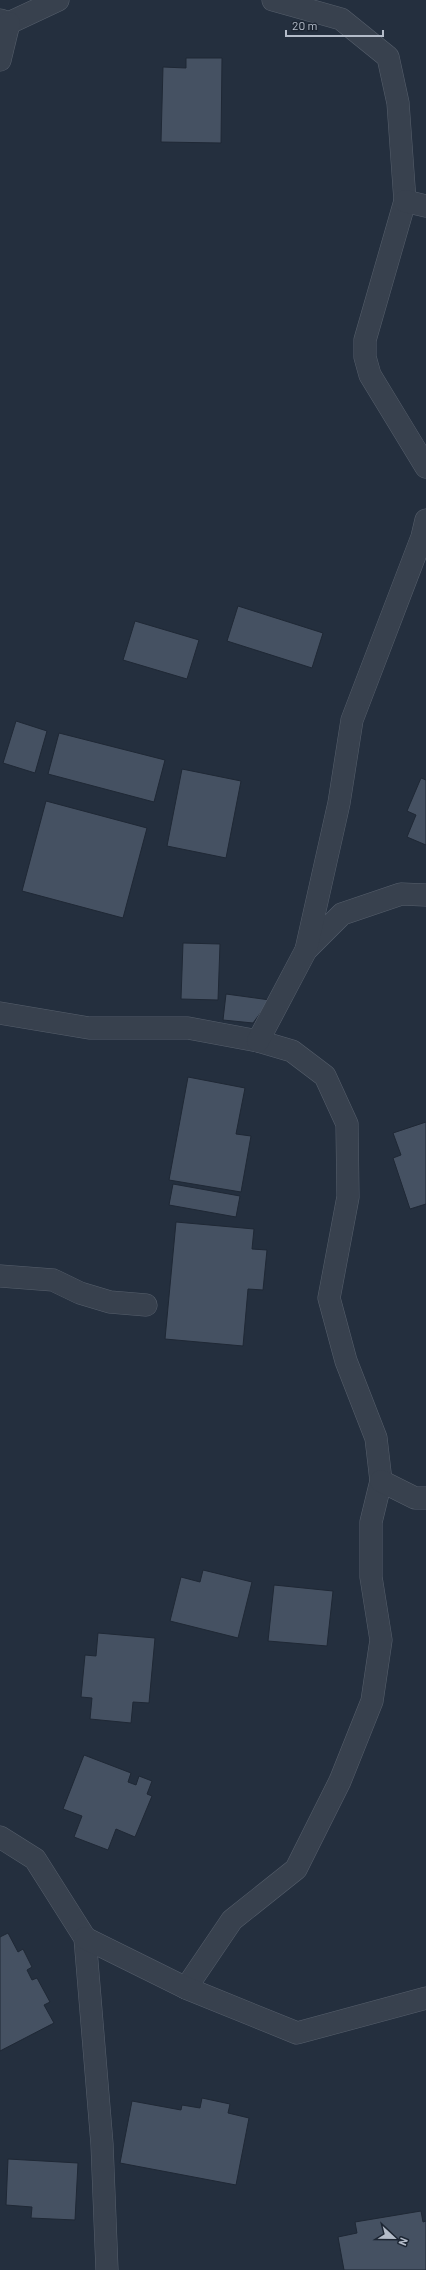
<svg xmlns="http://www.w3.org/2000/svg" width="426" height="2270" viewBox="0 0 426 2270" font-family="Barlow,sans-serif">
  <style>
    .building { fill: #455162; stroke: #1f2835 }
    .lines { fill: none; stroke-linecap: round; stroke-linejoin: round }
    .street-casing { stroke: #565f6c; stroke-width: 23 }
    .street { stroke: #38414e; stroke-width: 22 }
  </style>
  <rect width="100%" height="100%" fill="#242f3e"/>
  <g class="building">
    <polygon points="186,58 222,58 221,143 161,142 163,67 186,68"/>
    <polygon points="238,606 323,633 312,668 227,641"/>
    <polygon points="135,621 199,640 187,679 123,660"/>
    <polygon points="16,721 47,731 35,773 3,763"/>
    <polygon points="59,733 165,760 154,802 48,774"/>
    <polygon points="182,769 241,781 226,858 167,846"/>
    <polygon points="421,778 426,780 426,845 407,837 416,815 407,811"/>
    <polygon points="46,801 147,828 123,918 22,891"/>
    <polygon points="183,943 220,944 218,1000 181,999"/>
    <polygon points="226,994 270,1000 253,1023 223,1020"/>
    <polygon points="188,1077 245,1088 236,1134 251,1136 241,1192 169,1180"/>
    <polygon points="426,1122 426,1204 410,1209 393,1158 401,1155 393,1133"/>
    <polygon points="173,1184 240,1196 236,1217 169,1205"/>
    <polygon points="176,1222 254,1229 252,1249 267,1250 263,1290 248,1289 243,1346 165,1339"/>
    <polygon points="203,1570 252,1582 238,1638 170,1621 181,1577 200,1582"/>
    <polygon points="274,1585 333,1591 327,1646 268,1641"/>
    <polygon points="98,1633 155,1638 149,1703 133,1702 131,1723 90,1719 92,1698 81,1697 85,1655 96,1656"/>
    <polygon points="84,1755 131,1773 128,1782 136,1785 139,1776 152,1781 147,1794 152,1796 135,1837 116,1829 108,1850 74,1837 82,1816 63,1809"/>
    <polygon points="8,1933 18,1952 23,1949 32,1967 27,1970 32,1980 37,1978 50,2002 44,2005 54,2023 0,2051 0,1937"/>
    <polygon points="202,2098 230,2104 228,2113 249,2118 236,2185 120,2163 132,2101 181,2110 182,2105 200,2108"/>
    <polygon points="8,2159 78,2163 75,2220 31,2218 32,2207 6,2205"/>
    <polygon points="421,2211 423,2222 426,2221 426,2270 344,2270 338,2237 357,2233 355,2222"/>
  </g>
  <g class="lines">
    <defs>
      <g id="street">
        <polyline points="273,0 341,19 388,57 398,103 405,201 365,340 365,357 370,375 426,467"/>
        <polyline points="0,20 9,23 58,0"/>
        <polyline points="0,60 9,23"/>
        <polyline points="405,201 426,206"/>
        <polyline points="306,950 342,914 401,894 426,895"/>
        <polyline points="0,1013 89,1028 188,1028 258,1041 292,1051 325,1076 347,1124 348,1197 329,1298 346,1361 376,1438 381,1481 371,1522 371,1577 381,1640 372,1701 340,1781 296,1869 232,1920 186,1988"/>
        <polyline points="258,1041 306,950 339,803 352,720 422,537 426,520"/>
        <polyline points="0,1276 53,1280 80,1293 110,1302 146,1305"/>
        <polyline points="381,1481 415,1498 426,1498"/>
        <polyline points="0,1837 35,1859 85,1938 102,2144 107,2270"/>
        <polyline points="85,1938 186,1988 297,2033 426,1998"/>
      </g>
    </defs>
    <use href="#street" class="street-casing"/>
    <use href="#street" class="street"/>
  </g>
  <g transform="translate(394 2238) rotate(112)" stroke="#1d2633" stroke-width="3" paint-order="stroke">
  <path d="M0-3L7 15L0 10L-7 15Z" fill="#b4bcc9"/>
  <text y="-6" font-size="11" font-weight="bold" text-anchor="middle" fill="#b4bcc9">N</text>
  </g>
  <path d="M286 30v6h97v-6" fill="none" stroke="#b4bcc9" stroke-width="2"/>
  <text x="292" y="30" font-size="12" fill="#b4bcc9" stroke="#1d2633" stroke-width="3" paint-order="stroke">20 m</text>
</svg>
